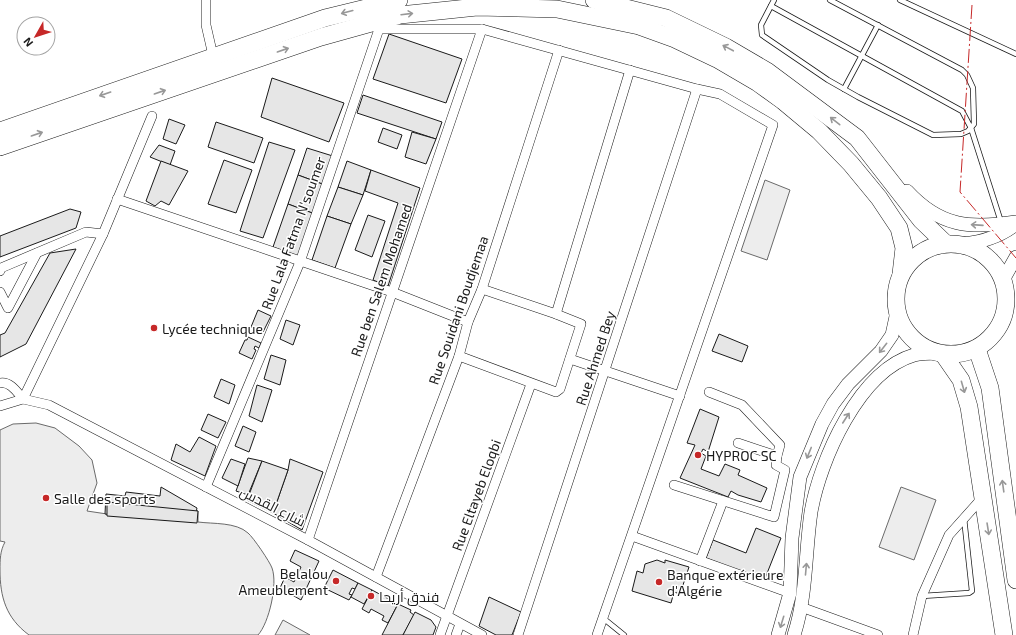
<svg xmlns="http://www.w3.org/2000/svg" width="1016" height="635" viewBox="0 0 1016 635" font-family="'Exo 2',Cairo,sans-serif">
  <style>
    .green { fill: #ededed; stroke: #6a6a6a }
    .building { fill: #e6e6e6; stroke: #1a1a1a }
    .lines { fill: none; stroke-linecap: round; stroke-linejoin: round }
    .lane-casing { stroke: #1a1a1a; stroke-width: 6 }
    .street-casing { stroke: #1a1a1a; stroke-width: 10 }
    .secondary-casing { stroke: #1a1a1a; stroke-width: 14 }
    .highway-casing { stroke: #1a1a1a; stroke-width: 18 }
    .lane { stroke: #fff; stroke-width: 4.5 }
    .street { stroke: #fff; stroke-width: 9 }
    .secondary { stroke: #fff; stroke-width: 13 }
    .highway { stroke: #fff; stroke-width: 17 }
    .power { stroke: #c62828; stroke-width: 1; stroke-dasharray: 14 3 2 3; stroke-linecap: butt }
    .oneway { stroke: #989898 }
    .poi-dot { fill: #c62828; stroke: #fff; stroke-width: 1.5 }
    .labels { text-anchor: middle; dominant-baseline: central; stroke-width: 3; stroke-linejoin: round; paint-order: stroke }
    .street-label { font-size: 14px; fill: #1a1a1a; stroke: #fff }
    .poi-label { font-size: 14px; fill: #1a1a1a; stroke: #fff; text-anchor: start }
  </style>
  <rect width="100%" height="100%" fill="#fff"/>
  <g class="green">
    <polygon points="765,180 790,190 767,260 741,251"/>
    <path d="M36 423 55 428 79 446 92 460 97 483 87 511 107 514V502L198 511V522C213 524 236 522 248 533 253 537 270 562 272 568 278 584 269 623 258 635H29C6 618 0 597 0 570 0 560 0 551 5 542L0 541V430L13 424Z"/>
    <polygon points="901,487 936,500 914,560 879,547"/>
    <polygon points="283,620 310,635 275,635"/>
  </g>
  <g class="building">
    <polygon points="389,34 462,59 446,103 373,79"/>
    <polygon points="272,78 344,103 329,142 261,117"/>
    <polygon points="363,95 442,122 436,139 357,113"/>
    <polygon points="169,119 185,125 176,144 163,139"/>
    <polygon points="216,122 263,138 254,163 208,147"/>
    <polygon points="383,128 402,135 397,149 378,142"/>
    <polygon points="412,132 436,139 426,164 405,157"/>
    <polygon points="269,142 295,150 263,238 240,231"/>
    <polygon points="159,145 175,151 170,165 150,157"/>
    <polygon points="307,148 336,157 325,185 298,175"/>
    <polygon points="224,160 252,170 236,213 208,204"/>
    <polygon points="161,161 188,171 169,205 161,201 155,206 146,201"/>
    <polygon points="347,161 371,170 363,195 338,187"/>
    <polygon points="371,170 420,188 388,286 373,280 398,203 365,191"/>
    <polygon points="298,175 325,185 315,214 288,204"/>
    <polygon points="338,187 363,195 351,224 327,216"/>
    <polygon points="288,204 315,214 299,257 273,247"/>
    <polygon points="70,209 81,212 76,228 0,257 0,236"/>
    <polygon points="368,215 385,221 372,257 355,250"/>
    <polygon points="327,216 351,224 335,268 312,260"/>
    <polygon points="76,249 26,344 0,357 0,335 5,333 50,253"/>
    <polygon points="258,310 271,316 263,332 251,327"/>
    <polygon points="286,320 300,325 293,345 280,339"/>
    <polygon points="719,334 748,346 742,362 712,351"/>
    <polygon points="248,337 261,343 259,348 255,346 254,349 256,350 252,359 239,353 245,340 247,340"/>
    <polygon points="271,355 286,360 280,385 264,379"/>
    <polygon points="221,379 235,385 229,404 214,397"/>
    <polygon points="257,385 272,390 262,422 249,416"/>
    <polygon points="700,409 719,417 708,452 703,449 701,453 706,456 701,469 719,476 725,464 740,470 738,475 767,488 761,502 738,495 731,491 728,497 680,478 695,445 687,443"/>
    <polygon points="208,414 226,422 218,438 201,430"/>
    <polygon points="243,426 256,432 249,452 235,446"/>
    <polygon points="199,437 216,446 205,476 171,460 176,444 190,452"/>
    <polygon points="248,458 262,461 248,495 236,491"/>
    <polygon points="231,459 245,464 238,486 222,478"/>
    <polygon points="290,459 323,472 302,530 273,513 288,470"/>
    <polygon points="262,461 288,470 273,513 247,500"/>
    <polygon points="161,487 197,508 194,521 142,518 105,514 106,494 125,496 126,492 160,496"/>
    <polygon points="107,502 198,511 197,523 107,516"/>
    <polygon points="756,528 781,538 764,581 706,558 713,540 746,553"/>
    <polygon points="295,550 319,561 301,600 280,588 285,577 294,582 301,567 290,561"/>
    <polygon points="657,560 665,563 665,560 689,567 680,594 674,592 671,603 632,591 637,571 643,573 645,564"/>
    <polygon points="333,570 358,583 355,589 352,588 349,594 352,595 349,600 324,588"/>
    <polygon points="358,583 372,590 364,604 351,597"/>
    <polygon points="372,590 398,604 388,623 382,620 384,616 371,609 369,613 362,609"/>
    <polygon points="489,597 521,612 512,635 496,635 479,626"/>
    <polygon points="398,604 411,610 410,612 414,615 403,635 382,635"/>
    <polygon points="415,612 431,620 436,627 433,635 403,635"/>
  </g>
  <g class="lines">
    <defs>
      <g id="lane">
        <polyline points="774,0 761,25 762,35 828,80 858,97 933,135 961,134 968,131 974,124 973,88 967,75 962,70 830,0"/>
        <polyline points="900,0 1016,54"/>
        <polyline points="771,6 962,111 971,128 1001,222"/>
        <polyline points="844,89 878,25"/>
        <polyline points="922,596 969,593 972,591 964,518"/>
        <polyline points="603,618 624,635"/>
      </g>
      <g id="street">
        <polyline points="206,0 206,25 214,60"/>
        <polyline points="117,199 392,292 468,322"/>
        <polyline points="0,271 1,268 86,232 103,234"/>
        <polyline points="0,292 8,308 37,253"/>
        <polyline points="556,314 630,70"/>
        <polyline points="459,356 556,392 560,389 581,324 556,314 482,289"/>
        <polyline points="570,359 680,396"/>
        <path d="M0 383C10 381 17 392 23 399L103 234 152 116"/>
        <polyline points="709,392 742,405 780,445 777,456"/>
        <polyline points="0,406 23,399 49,405 308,540 482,635"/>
        <polyline points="674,485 774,517 785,470 776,465 777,456 738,443"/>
        <polyline points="206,487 300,262 379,29 482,29 697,89 720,94 773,125 597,635"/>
        <polyline points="632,536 790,593"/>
        <polyline points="308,540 482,29"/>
        <polyline points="700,561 723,501"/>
        <polyline points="376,577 459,356 468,322 482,289 559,50"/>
        <polyline points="801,607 878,635"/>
        <polyline points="440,635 531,384"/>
        <polyline points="456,635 460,624"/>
        <polyline points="518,635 697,89"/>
        <polyline points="913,635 922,596 949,535 983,497"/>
      </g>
      <g id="secondary">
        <path d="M907 191C940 227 970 229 1016 222"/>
        <path d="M963 244C983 242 1000 237 1016 224"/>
        <polyline points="1003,280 1016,257"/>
        <polyline points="778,635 790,593 792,538 800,477 822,424 833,404 848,384 881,351 892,335 897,312"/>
        <path d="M794 635C807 595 805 553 811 512 820 460 859 371 914 355 922 353 929 353 938 353"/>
      </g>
      <g id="highway">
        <polyline points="594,0 666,18 726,47 767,71 857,138 921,220 945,243"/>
        <polyline points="0,131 325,18 399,0"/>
        <polyline points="0,147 321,37 400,15 477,7 557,9 639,26 675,39 717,59 758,83 783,101 819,131 851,164 879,198 899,228 904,248 901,274"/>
        <circle cx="951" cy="299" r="55"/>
        <polyline points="977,349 990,388 1016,580"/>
        <polyline points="943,354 961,380 969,407 1004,635"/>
      </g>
    </defs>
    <use href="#lane" class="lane-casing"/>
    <use href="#street" class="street-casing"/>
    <use href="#secondary" class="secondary-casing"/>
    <use href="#highway" class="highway-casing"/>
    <use href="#lane" class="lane"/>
    <use href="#street" class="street"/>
    <use href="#secondary" class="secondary"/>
    <use href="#highway" class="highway"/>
    <polyline class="power" points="972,5 960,192 1016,258"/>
  </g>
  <defs><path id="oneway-shaft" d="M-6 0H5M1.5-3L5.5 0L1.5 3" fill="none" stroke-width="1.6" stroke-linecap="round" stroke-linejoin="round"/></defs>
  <g class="oneway">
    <use href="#oneway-shaft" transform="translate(347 12) rotate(165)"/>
    <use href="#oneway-shaft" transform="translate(407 14) rotate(-7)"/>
    <use href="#oneway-shaft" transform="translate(728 48) rotate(-152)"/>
    <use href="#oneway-shaft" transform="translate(283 50) rotate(-19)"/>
    <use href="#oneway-shaft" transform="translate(160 92) rotate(-19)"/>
    <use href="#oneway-shaft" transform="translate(105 94) rotate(161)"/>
    <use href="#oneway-shaft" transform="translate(835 121) rotate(-142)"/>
    <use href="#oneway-shaft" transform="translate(37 134) rotate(-19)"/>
    <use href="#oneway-shaft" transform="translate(977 225) rotate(-176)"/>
    <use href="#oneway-shaft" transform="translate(883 348) rotate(128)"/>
    <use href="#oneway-shaft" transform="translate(963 387) rotate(74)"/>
    <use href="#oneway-shaft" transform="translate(846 418) rotate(-57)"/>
    <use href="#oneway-shaft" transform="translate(809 453) rotate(112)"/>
    <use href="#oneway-shaft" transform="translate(1003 486) rotate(-98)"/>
    <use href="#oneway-shaft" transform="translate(988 529) rotate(81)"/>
    <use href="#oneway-shaft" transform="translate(806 569) rotate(-85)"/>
    <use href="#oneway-shaft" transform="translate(782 622) rotate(107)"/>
  </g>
  <g class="poi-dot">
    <circle cx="154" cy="328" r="4"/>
    <circle cx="698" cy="455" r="4"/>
    <circle cx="46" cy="498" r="4"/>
    <circle cx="336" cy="581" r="4"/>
    <circle cx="659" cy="582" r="4"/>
    <circle cx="371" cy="596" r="4"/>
  </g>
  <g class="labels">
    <g class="street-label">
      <text transform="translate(293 233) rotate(-70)">Rue Lala Fatma N'soumer</text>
      <text transform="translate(381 280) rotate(-71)">Rue ben Salem Mohamed</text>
      <text transform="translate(458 310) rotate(-71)">Rue Souidani Boudjemaa</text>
      <text transform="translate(595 358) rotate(-72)">Rue Ahmed Bey</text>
      <text transform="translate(476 495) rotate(-70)">Rue Eltayeb Eloqbi</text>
      <text transform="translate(273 506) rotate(27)">شارع القدس</text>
    </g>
    <g class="poi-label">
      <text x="162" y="328">Lycée technique</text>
      <text x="706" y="455">HYPROC SC</text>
      <text x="54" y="498">Salle des sports</text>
      <text x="328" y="573" text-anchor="end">Belalou<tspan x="328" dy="16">Ameublement</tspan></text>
      <text x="667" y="574">Banque extérieure<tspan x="667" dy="16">d'Algérie</tspan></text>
      <text x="379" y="596">فندق أريحا</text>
    </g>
  </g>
  <g transform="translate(36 36) rotate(231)"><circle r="19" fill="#ffffff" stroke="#a3a3a3"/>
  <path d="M0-3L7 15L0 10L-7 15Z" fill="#c62828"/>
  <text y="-6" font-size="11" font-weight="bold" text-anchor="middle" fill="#1a1a1a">N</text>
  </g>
</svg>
